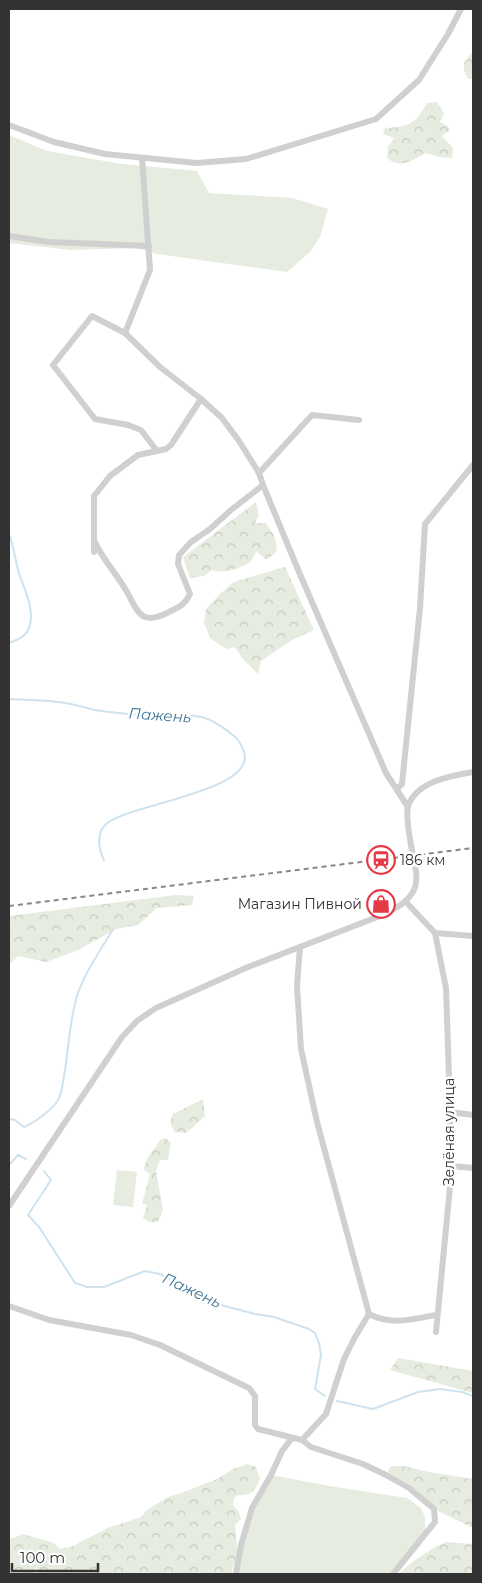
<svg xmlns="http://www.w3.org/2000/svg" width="482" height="1583" viewBox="0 0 482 1583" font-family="Montserrat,sans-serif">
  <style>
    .forest { fill: url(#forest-crowns) }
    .green { fill: #e6ecdf }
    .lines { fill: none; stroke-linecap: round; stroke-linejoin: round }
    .stream { stroke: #cfe2ee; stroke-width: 2 }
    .minor { stroke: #d0d0d0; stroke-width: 6 }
    .rail { stroke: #888; stroke-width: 2; stroke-dasharray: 5 4; stroke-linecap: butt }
    .labels { text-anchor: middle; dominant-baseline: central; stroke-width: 5; stroke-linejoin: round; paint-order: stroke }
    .poi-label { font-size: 14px; fill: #333; stroke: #fff; text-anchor: start }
    .street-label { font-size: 14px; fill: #333; stroke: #fff }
    .water-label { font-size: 15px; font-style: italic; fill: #3f7597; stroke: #fff }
  </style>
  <defs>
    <pattern id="forest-crowns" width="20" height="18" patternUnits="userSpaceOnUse" patternTransform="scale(1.25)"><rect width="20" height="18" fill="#e6ecdf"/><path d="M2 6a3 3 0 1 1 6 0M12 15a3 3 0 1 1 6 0" fill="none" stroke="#c6cbc0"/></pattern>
  </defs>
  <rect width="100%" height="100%" fill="#fff"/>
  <g class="forest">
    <polygon points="473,51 473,79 468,79 464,71 464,63"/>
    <path d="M437 102 444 114 440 122 448 126 450 130 442 136 453 148 452 158 439 157 426 153C412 160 401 170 387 158L388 147 394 138 383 134 385 128C409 127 415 124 427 103Z"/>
    <path d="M256 502 259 515 255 523H266L275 537 277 551 267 560 256 551C255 555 253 559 250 562 240 569 223 574 212 570L204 576 190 578 183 557Z"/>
    <polygon points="285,567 314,630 292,640 261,661 258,674 242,658 235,647 227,649 211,639 204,623 206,609 221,593 234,582"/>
    <polygon points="176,895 194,896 192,905 157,908 138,925 116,929 78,950 46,962 18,956 9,965 9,916"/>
    <polygon points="203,1099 205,1116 186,1133 174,1132 170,1122 173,1114"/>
    <path d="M166 1138 171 1143 168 1160H160L156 1171 163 1210 158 1222H149L143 1218 147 1205 142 1204 150 1174 144 1170C144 1158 155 1150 160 1140Z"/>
    <polygon points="398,1358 473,1371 473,1393 390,1370"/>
    <path d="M247 1464 256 1467 260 1479C255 1490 252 1496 238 1495L234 1498 233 1505 239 1512 241 1519 235 1525C236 1536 238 1547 236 1558 235 1564 232 1568 232 1574H40L36 1567 34 1574H9L10 1539 23 1534 54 1543 60 1549 71 1547 108 1528 141 1517 147 1510 168 1497 182 1493 217 1479 233 1469Z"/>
    <polygon points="391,1466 404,1466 429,1472 473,1479 473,1528 434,1509 389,1477 388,1471"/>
    <path d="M446 1542 473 1544V1574H398C413 1561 428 1550 446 1542Z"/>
  </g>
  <g class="green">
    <polygon points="9,135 47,151 122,164 197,171 209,193 292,198 328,209 320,237 310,252 287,272 157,254 136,248 71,250 9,243"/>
    <polygon points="117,1170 137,1172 133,1207 113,1205"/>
    <polygon points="271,1475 329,1486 407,1498 421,1508 425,1517 425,1536 393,1574 236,1574 252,1508"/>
  </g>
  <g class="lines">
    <g class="stream">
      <path d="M9 534C14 547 15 560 19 573 24 589 37 613 28 630 25 637 16 640 9 643"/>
      <path d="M9 699C25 700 42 700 58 702 69 703 80 706 91 709 104 712 117 713 129 714 151 716 185 712 205 718 214 721 227 730 234 736 239 740 242 746 244 752 257 792 125 804 105 825 96 834 99 851 104 860"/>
      <path d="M9 1119 15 1120 24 1127C34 1123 55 1108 59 1098 62 1091 63 1083 64 1076 69 1049 69 1022 77 996 84 974 102 947 114 928"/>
      <polyline points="9,1165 18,1155 26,1159"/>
      <polyline points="44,1171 51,1180 28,1215 39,1227 75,1283 87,1287 104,1287 145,1271 160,1274 221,1305 255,1314 274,1317 309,1329 315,1333 319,1343 321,1355 315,1389 325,1396"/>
      <polyline points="337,1401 373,1409 418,1392 440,1389 462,1392 473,1396"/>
    </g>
    <g class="minor">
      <polyline points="9,125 54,142 105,154 197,163 246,159 376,119 419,80 448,34 461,9"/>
      <polyline points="9,236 49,242 149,246"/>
      <polyline points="125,333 150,270 142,158"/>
      <polyline points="157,451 141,430 128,425 95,419 53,365 92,316 125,333 160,367 201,399 222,418 239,441 259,473 263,485 299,572 386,773 408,807"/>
      <polyline points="259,473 312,415 359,420"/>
      <path d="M94 540C102 559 117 574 127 592 132 600 136 613 145 617 153 620 163 615 171 611 180 607 186 603 190 594L178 564 179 555 191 542 210 529 231 510 263 485"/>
      <polyline points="94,552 94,496 110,476 138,455 166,449 171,445 201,399"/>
      <polyline points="397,789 402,784 420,608 425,524 473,465"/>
      <polyline points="406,902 435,933 473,936"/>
      <polyline points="435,933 446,988 452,1166 436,1332"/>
      <path d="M300 947 297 986 301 1049 317 1122 369 1314C392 1326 413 1319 436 1315"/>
      <polyline points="450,1112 473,1115"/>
      <polyline points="452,1166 473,1168"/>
      <path d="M9 1206 122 1037 137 1021 156 1008 248 967 385 914C396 908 408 902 414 890 419 879 415 867 413 856 411 844 405 818 408 806 417 781 451 776 473 772"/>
      <polyline points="9,1306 49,1320 131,1335 160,1345 249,1388 255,1396 255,1425 258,1429 302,1440"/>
      <polyline points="369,1314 355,1337 344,1359 326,1414 302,1440 311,1447 363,1464 384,1474 409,1488 434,1509 435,1522 393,1574"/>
      <polyline points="236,1574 241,1545 252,1508 271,1475 282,1451 292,1438"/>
    </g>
    <polyline class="rail" points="9,906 473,848"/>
  </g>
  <defs>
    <symbol id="station-ring" viewBox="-11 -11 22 22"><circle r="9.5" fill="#fff" stroke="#e63946" stroke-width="1.5"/><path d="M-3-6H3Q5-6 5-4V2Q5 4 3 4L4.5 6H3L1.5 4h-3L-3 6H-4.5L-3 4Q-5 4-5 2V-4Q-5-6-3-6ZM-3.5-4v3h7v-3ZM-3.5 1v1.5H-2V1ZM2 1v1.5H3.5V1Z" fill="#e63946"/></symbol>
    <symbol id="shop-ring" viewBox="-11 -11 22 22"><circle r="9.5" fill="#fff" stroke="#e63946" stroke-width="1.5"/><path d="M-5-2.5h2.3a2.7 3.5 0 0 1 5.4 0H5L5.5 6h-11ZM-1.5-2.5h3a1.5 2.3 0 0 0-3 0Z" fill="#e63946"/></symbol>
  </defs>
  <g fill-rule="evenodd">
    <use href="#station-ring" x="365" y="844" width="32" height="32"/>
    <use href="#shop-ring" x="365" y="888" width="32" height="32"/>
  </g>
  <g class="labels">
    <g class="poi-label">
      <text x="400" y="860">186 км</text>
      <text x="362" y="904" text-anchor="end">Магазин Пивной</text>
    </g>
    <g class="street-label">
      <text transform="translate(449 1132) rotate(-90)">Зелёная улица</text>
    </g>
    <g class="water-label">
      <text transform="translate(160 715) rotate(4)">Пажень</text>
      <text transform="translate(192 1290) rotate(25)">Пажень</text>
    </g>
  </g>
  <rect width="482" height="1583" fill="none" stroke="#333333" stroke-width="20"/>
  <path d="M12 1563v8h86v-8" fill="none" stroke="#333333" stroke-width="2.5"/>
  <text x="20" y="1563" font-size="15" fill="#333333" stroke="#ffffff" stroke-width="4" paint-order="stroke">100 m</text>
</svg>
